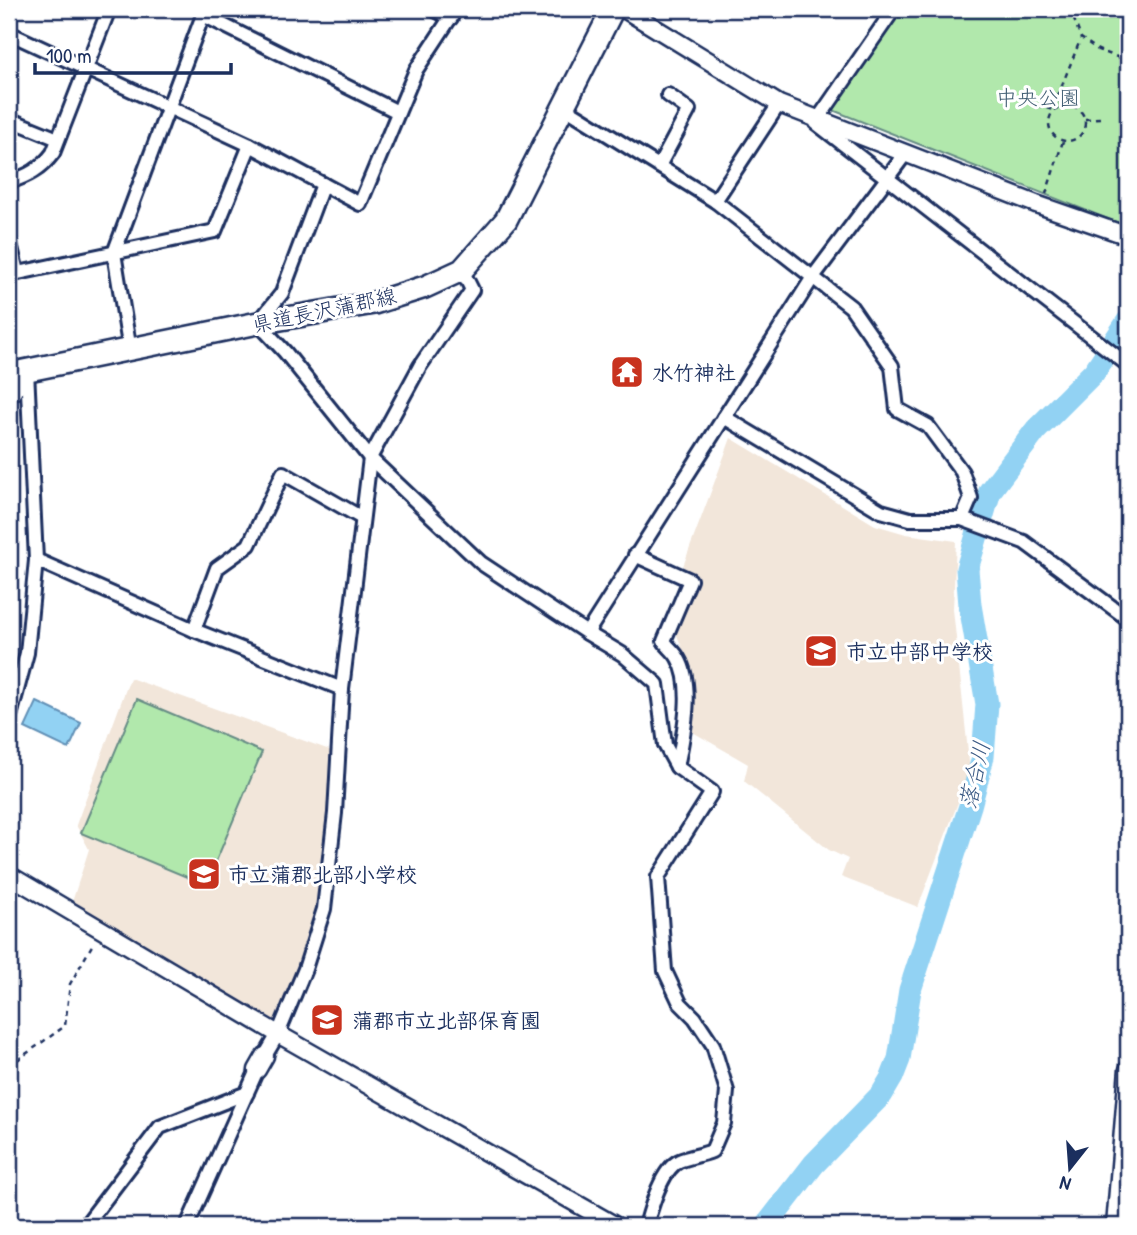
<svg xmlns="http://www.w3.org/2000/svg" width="1137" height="1235" viewBox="0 0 1137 1235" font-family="'Patrick Hand','Klee One',sans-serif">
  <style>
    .built { fill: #f2e6da }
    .green { fill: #b1e8ac; stroke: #668c85; stroke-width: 2 }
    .water { fill: #92d2f3; stroke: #6291b7; stroke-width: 2 }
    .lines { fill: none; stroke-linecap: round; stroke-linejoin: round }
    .river { stroke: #92d2f3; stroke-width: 23 }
    .minor-casing { stroke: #1b2f5e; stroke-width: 18 }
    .tertiary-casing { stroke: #1b2f5e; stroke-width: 21 }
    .primary-casing { stroke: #1b2f5e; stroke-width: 26 }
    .path { stroke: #1b2f5e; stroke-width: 2.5; stroke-dasharray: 5 5; stroke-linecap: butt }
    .minor { stroke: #fff; stroke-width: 12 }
    .tertiary { stroke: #fff; stroke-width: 16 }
    .primary { stroke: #fff; stroke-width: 21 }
    .labels { text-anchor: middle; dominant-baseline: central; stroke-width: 6; stroke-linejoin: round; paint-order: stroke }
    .park-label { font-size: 21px; fill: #405d72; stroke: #fff }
    .street-label { font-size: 21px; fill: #1b2f5e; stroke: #fff }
    .poi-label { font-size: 21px; font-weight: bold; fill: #1b2f5e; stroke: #fff; text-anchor: start }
    .water-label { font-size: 23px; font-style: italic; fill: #395883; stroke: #fff }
  </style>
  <rect width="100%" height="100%" fill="#fff"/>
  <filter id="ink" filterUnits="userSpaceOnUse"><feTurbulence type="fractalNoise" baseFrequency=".0143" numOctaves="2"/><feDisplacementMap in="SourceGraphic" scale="14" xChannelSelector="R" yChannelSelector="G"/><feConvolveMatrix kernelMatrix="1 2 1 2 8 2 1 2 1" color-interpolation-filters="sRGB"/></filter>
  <g filter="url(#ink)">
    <g class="built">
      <polygon points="731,438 875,525 906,534 956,541 953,609 970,771 918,907 841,877 848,859 829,850 744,781 748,764 691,731 692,673 675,630 697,578 682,569"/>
      <polygon points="130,678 338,753 324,909 278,1034 71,913 73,899 89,849 76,825"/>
    </g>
    <g class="green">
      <polygon points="904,9 1128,9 1128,227 830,109"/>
      <polygon points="137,699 262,752 206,885 81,833"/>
    </g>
    <polygon class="water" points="37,702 81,723 69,749 25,728"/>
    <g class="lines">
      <polyline class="river" points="766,1226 814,1164 882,1094 892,1077 899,1059 910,990 970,806 983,757 987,704 970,605 967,569 990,491 1036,430 1094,372 1128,321"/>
      <defs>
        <g id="minor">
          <polyline points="433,9 451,18"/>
          <polyline points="9,33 250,145 360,204 416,70 456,9"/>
          <polyline points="562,106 715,201 851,307 892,366 897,409 928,426 962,472 971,498 962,519"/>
          <polyline points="9,119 58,139"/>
          <polyline points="818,119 894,9"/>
          <polyline points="816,123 1128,365"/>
          <polyline points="659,166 689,110 668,95"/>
          <path d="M9 182C28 176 41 169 53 153L109 9"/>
          <path d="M323 184 282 293 258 323 285 352 370 458 481 563 587 633 622 654 657 684 665 745 677 767 712 792 658 877 665 971 680 1003 695 1018 713 1045 727 1091 724 1123 712 1151C702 1155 689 1157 679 1161 661 1170 651 1208 646 1226"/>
          <polyline points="715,201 779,104"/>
          <polyline points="9,239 17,272"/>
          <polyline points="9,275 215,231 250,145"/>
          <polyline points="130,351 114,253 203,15 398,112"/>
          <polyline points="9,396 15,392 27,371"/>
          <polyline points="724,417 881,511 910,519 962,519 1024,542 1128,619"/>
          <path d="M635 555 690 580 664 641C668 647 675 652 678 658 695 686 683 737 677 767"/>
          <polyline points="36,560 194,630 342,689"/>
          <polyline points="194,630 217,568 249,545 283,473 362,518"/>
          <polyline points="587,633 813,277 906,153"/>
          <polyline points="9,731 9,720 27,653 36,560 27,370"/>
          <polyline points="265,1056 278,1034 305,969 324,909 335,813 342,689 370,458 420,366 472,290 462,270"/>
          <polyline points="85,1226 160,1127 247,1093"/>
          <polyline points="187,1226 257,1070"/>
        </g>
        <g id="tertiary">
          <polyline points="624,9 779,104 1036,204 1128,236"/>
          <polyline points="9,875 278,1034 616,1226"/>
          <polyline points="257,1070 265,1056"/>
          <polyline points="1115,1226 1128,1069"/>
        </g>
        <polyline id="primary" points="9,374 258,323 374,303 425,287 462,270 506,220 613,9"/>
      </defs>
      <use href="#minor" class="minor-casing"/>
      <use href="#tertiary" class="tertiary-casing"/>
      <use href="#primary" class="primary-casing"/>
      <g class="path">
        <polyline points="1070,9 1081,38 1098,50 1128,61"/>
        <polyline points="1037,105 1053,110"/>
        <polyline points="1061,105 1058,95 1081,38"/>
        <circle cx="1067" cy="123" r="18"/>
        <polyline points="1085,119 1100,118"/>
        <polyline points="1046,194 1063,141"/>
        <polyline points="9,1066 65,1026 70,984 94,942"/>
      </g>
      <use href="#minor" class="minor"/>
      <use href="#tertiary" class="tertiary"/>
      <use href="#primary" class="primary"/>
    </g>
  </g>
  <defs>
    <symbol id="temple-square" viewBox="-11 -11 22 22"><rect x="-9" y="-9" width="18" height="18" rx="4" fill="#c8321e" stroke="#fff"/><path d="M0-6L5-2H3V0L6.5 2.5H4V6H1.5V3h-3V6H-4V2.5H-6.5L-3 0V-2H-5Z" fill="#fff"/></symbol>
    <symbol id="school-square" viewBox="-11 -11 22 22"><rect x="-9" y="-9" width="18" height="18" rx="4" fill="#c8321e" stroke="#fff"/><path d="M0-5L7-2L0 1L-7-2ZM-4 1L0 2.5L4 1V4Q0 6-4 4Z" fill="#fff"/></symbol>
  </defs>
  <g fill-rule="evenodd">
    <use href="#temple-square" x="608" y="353" width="38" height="38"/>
    <use href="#school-square" x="802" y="632" width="38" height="38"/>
    <use href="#school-square" x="185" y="855" width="38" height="38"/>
    <use href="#school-square" x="308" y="1001" width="38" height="38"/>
  </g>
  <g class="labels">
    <g class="park-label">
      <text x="1038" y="97">中央公園</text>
    </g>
    <g class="street-label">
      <text transform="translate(324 310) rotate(-12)">県道長沢蒲郡線</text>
    </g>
    <g class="poi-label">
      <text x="652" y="372">水竹神社</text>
      <text x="846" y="651">市立中部中学校</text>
      <text x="228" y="874">市立蒲郡北部小学校</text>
      <text x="352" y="1020">蒲郡市立北部保育園</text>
    </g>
    <g class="water-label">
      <text transform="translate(974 775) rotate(-77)">落合川</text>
    </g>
  </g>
  <rect width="1137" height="1235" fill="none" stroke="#fff" stroke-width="35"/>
  <rect x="18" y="18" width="1102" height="1200" fill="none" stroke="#1b2f5e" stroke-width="2.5" filter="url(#ink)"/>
  <g transform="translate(1070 1168) rotate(197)" stroke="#ffffff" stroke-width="5" paint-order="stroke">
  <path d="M0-5L12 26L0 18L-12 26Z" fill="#1b2f5e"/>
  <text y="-10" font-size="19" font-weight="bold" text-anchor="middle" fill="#1b2f5e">N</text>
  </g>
  <path d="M35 63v10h196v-10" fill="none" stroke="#1b2f5e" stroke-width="3.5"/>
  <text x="46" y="63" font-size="21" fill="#1b2f5e" stroke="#ffffff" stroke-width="5" paint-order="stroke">100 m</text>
</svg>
